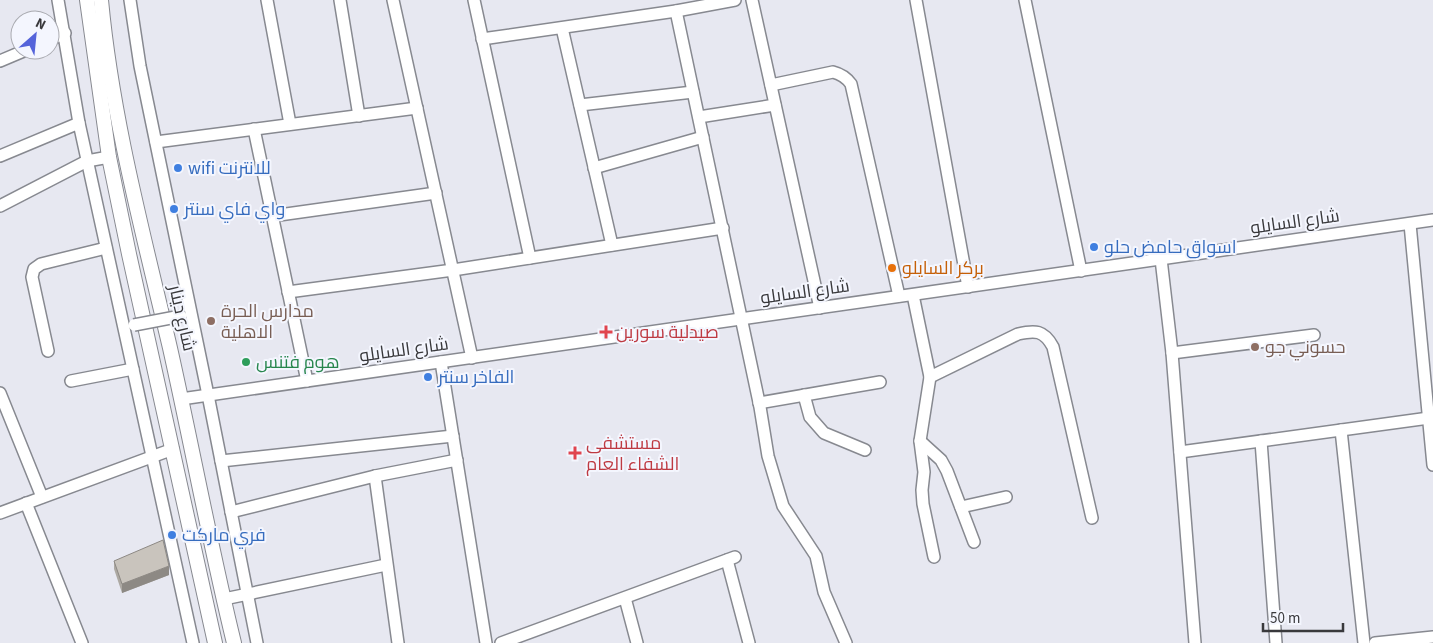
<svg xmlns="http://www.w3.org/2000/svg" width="1433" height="643" viewBox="0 0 1433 643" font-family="'Source Sans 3',Cairo,sans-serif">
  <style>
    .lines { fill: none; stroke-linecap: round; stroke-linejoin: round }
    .minor-casing { stroke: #878990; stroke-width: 14 }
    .major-casing { stroke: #878990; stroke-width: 16 }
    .minor { stroke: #fff; stroke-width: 11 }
    .major { stroke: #fff; stroke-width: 14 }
    .minor-bridge-casing { stroke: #878990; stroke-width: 14; stroke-linecap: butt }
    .minor-bridge { stroke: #fff; stroke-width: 11 }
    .wall { fill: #ada9a3 }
    .shaded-wall { fill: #8d8984 }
    .building { fill: #c9c4bd; stroke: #8d8984 }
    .shop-dot { fill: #3f7fe0; stroke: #f4f6fe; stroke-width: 2 }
    .food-dot { fill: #e8710a; stroke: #f4f6fe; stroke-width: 2 }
    .education-dot { fill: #8d6e63; stroke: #f4f6fe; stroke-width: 2 }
    .health-dot { fill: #e0444e; stroke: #f4f6fe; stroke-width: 2 }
    .leisure-dot { fill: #2e9e5b; stroke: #f4f6fe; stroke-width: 2 }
    .labels { text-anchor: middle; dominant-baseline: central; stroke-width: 4; stroke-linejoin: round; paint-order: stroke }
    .shop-label { font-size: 18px; fill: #366cbe; stroke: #f4f6fe; text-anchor: start }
    .street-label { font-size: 18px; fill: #39393c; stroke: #f4f6fe }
    .food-label { font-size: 18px; fill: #c56008; stroke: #f4f6fe; text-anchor: start }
    .education-label { font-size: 18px; fill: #785e54; stroke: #f4f6fe; text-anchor: start }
    .health-label { font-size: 18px; fill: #be3a42; stroke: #f4f6fe; text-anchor: start }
    .leisure-label { font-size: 18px; fill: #27864d; stroke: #f4f6fe; text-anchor: start }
  </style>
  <rect width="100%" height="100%" fill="#e7e8f1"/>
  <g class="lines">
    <defs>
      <g id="minor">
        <polyline points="58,0 79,123 193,643"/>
        <polyline points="130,0 140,66 208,395 257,643"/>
        <polyline points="267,0 290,124"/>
        <polyline points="340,0 359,116"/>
        <polyline points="393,0 472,358"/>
        <polyline points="474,0 530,258"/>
        <polyline points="752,0 820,308"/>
        <polyline points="916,0 968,287"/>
        <polyline points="1025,0 1081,271"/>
        <polyline points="676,11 760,407 768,456 783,506 816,556 824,592 846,643"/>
        <polyline points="562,28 612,245"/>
        <polyline points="482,39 676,11 735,0"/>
        <polyline points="50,40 65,33"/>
        <polyline points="0,61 26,50"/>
        <path d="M771 85 833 72C841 74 846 77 851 84L899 296"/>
        <polyline points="580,105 693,92"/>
        <polyline points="699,117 775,105"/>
        <polyline points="254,129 307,381"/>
        <polyline points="156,142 417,108"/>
        <polyline points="0,156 79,123"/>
        <polyline points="594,168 703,137"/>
        <polyline points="0,206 87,161 109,157"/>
        <polyline points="272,216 436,193"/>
        <polyline points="1410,224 1433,465"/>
        <polyline points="1161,259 1172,353 1195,643"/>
        <polyline points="288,292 453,270 723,228"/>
        <polyline points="913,295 930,377 920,441 924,472 922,490 923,504 934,557"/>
        <polyline points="48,351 32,277 34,269 41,264 106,248"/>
        <polyline points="1172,353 1314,335"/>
        <polyline points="441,362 486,643"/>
        <path d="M930 377 1018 334C1035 330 1044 330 1053 347L1092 518"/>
        <polyline points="71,381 133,369"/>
        <polyline points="0,393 42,497"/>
        <polyline points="804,395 810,417 824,433 865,450"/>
        <polyline points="181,399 1433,220"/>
        <polyline points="759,403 880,382"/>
        <polyline points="1341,430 1364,643"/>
        <polyline points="920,441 941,460 947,471 974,542"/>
        <polyline points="1261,441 1276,643"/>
        <polyline points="1180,452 1429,418"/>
        <polyline points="221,461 453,436"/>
        <polyline points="375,476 398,643"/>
        <polyline points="26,503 82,643"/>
        <polyline points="961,507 1006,497"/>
        <polyline points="231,512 375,476 457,460"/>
        <polyline points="0,513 173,449"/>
        <polyline points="727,560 749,643"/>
        <polyline points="625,598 637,643"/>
        <polyline points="224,599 386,565"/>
        <polyline points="501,643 735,557"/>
        <polyline points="1375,643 1433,637"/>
      </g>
      <g id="major">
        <polyline points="87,0 109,157 129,254 215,643"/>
        <path d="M101 0C112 118 143 233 170 348 192 446 210 545 234 643"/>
      </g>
    </defs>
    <use href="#minor" class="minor-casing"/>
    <use href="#major" class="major-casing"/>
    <use href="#minor" class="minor"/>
    <use href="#major" class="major"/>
    <defs>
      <polyline id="minor-bridge" points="134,325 181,316"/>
    </defs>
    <use href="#minor-bridge" class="minor-bridge-casing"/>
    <use href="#minor-bridge" class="minor-bridge"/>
  </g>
  <polygon class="wall" points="114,561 169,575 122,593 114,569"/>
  <polygon class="shaded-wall" points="169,566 169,575 122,593 122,584"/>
  <polygon class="building" points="163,540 169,566 122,584 114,561"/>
  <g class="shop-dot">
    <circle cx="178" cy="168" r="5"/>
    <circle cx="174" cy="209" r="5"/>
    <circle cx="1094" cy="247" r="5"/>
    <circle cx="428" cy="377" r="5"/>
    <circle cx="172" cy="535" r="5"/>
  </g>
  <circle class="food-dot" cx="892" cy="268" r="5"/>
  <g class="education-dot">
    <circle cx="211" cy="321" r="5"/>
    <circle cx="1255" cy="347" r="5"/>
  </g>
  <g class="health-dot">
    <path d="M603.5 324.5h5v5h5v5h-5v5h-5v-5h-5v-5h5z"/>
    <path d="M572.5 445.5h5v5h5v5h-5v5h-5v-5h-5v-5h5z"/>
  </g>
  <circle class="leisure-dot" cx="246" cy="362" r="5"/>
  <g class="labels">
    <g class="shop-label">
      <text x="188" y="168">wifi للانترنت</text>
      <text x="184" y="209">واي فاي سنتر</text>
      <text x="1104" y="247">اسواق حامض حلو</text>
      <text x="438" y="377">الفاخر سنتر</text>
      <text x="182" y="535">فري ماركت</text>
    </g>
    <g class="street-label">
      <text transform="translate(1295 222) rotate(-8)">شارع السايلو</text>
      <text transform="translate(805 292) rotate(-8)">شارع السايلو</text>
      <text transform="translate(182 318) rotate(77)">شارع دينار</text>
      <text transform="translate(404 350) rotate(-8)">شارع السايلو</text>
    </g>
    <g class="food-label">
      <text x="902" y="268">بركر السايلو</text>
    </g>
    <g class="education-label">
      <text x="221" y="311">مدارس الحرة<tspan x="221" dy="21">الاهلية</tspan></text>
      <text x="1265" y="347">حسوني جو</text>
    </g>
    <g class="health-label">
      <text x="616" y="332">صيدلية سورين</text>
      <text x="586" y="443">مستشفى<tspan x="586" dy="21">الشفاء العام</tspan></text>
    </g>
    <g class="leisure-label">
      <text x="256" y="362">هوم فتنس</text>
    </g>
  </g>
  <g transform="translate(35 35) rotate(27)"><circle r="24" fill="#f4f6fe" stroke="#a9aab0"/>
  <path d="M0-4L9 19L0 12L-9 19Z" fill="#5564da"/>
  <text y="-8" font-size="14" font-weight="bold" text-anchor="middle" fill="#39393c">N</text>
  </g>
  <path d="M1263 623v8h80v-8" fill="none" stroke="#39393c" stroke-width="2.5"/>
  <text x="1270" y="623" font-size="15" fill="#39393c" stroke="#f4f6fe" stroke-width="4" paint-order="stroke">50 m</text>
</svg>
